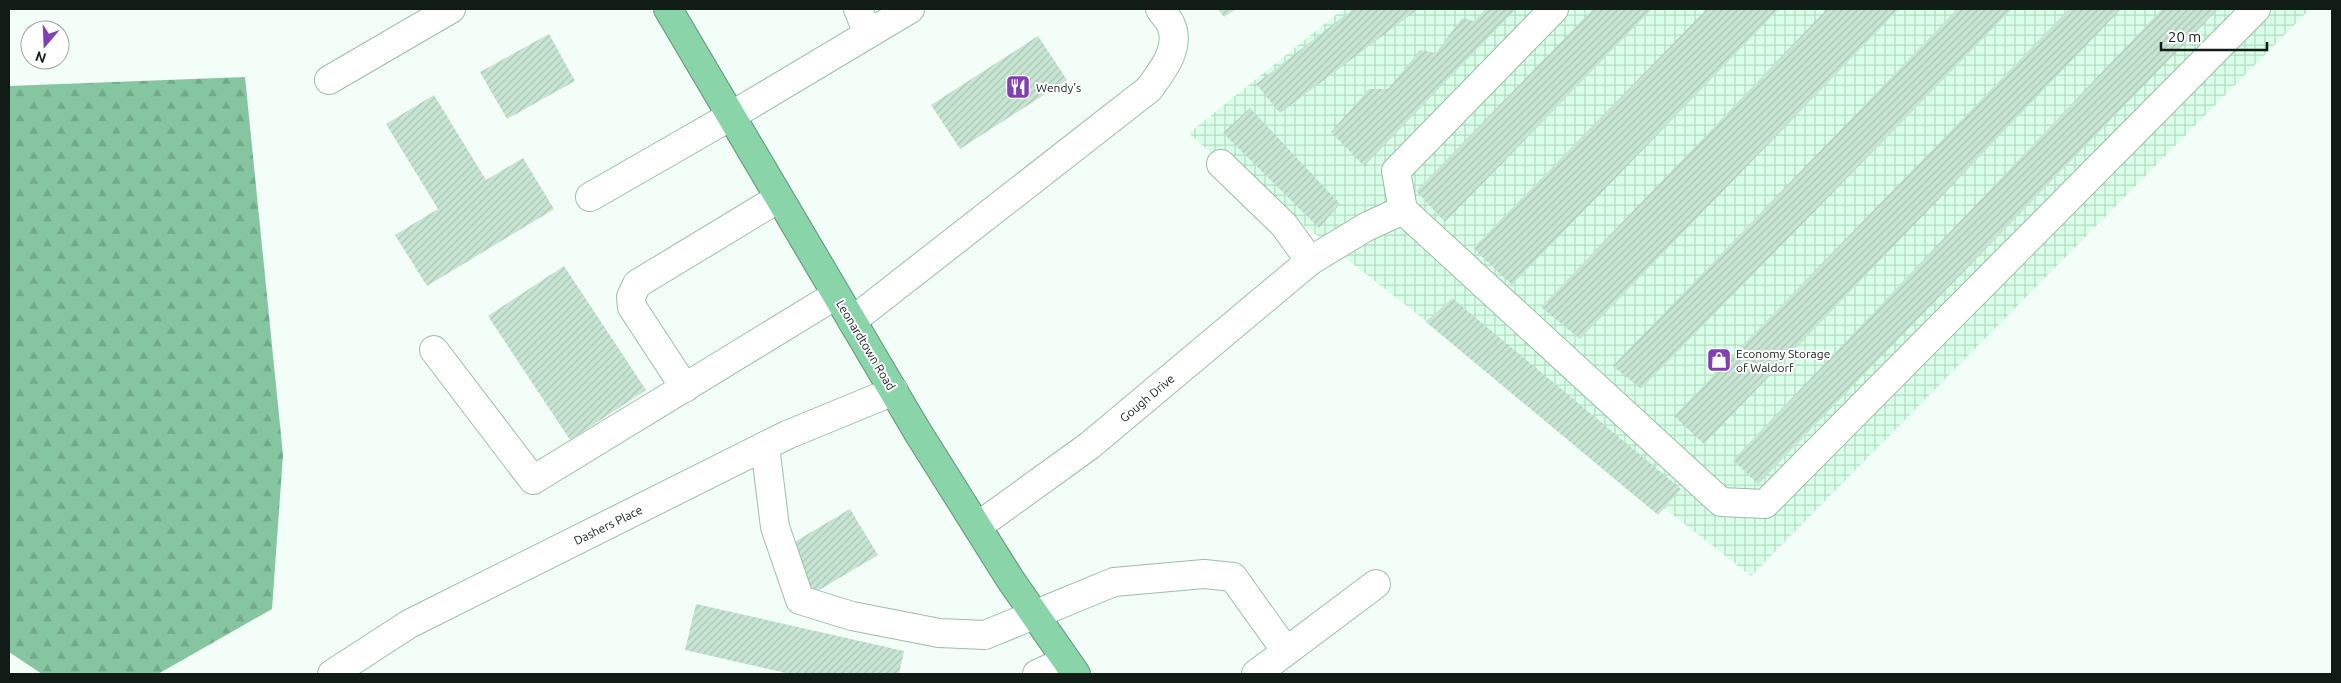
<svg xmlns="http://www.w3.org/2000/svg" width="2341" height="683" viewBox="0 0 2341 683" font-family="Ubuntu,sans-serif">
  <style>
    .industrial { fill: url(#industrial-grid) }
    .forest { fill: url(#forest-firs) }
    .building { fill: url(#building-hatch) }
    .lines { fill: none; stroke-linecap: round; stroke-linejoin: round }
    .minor-casing { stroke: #9ebca9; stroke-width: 30 }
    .highway-casing { stroke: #5f9475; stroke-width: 30 }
    .minor { stroke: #fff; stroke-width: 28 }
    .highway { stroke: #89d4a8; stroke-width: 28 }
    .labels { text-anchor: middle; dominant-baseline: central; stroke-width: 4; stroke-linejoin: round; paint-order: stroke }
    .poi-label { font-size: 12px; fill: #111c16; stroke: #fff; text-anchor: start }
    .street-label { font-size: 12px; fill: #111c16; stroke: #fff }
  </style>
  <defs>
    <pattern id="industrial-grid" width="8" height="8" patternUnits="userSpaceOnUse" patternTransform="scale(1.25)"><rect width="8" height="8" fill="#d8ffe7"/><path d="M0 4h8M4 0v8" fill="none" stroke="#b8dac5"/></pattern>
    <pattern id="forest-firs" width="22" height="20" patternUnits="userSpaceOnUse" patternTransform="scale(1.25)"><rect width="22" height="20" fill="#85c59f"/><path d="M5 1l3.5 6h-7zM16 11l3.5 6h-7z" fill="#72a988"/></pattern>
    <pattern id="building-hatch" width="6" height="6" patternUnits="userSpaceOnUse" patternTransform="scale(1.25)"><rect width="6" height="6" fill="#c7e5d2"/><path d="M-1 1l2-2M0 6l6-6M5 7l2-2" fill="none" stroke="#aac4b4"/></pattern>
  </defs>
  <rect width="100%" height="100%" fill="#f2fef7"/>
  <polygon class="industrial" points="1343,9 2310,9 1751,576 1199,143 1189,133"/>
  <polygon class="forest" points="245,77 283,455 272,609 158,674 42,674 9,652 9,86"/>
  <g class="building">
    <polygon points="1218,9 1236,9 1224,17"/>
    <polygon points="1353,9 1418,9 1280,113 1256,84"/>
    <polygon points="1486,9 1516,9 1364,166 1331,132 1369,89 1388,89 1420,50 1436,53 1462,18 1474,21"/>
    <polygon points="1593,9 1652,9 1445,222 1416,191"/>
    <polygon points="1707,9 1779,9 1512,285 1473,248"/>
    <polygon points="1827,9 1899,9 1580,339 1541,307"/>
    <polygon points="1957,9 2012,9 1641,389 1613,366"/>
    <polygon points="2069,9 2121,9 1704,444 1674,416"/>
    <polygon points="2162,9 2218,9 1758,484 1733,460"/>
    <polygon points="549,34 575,81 507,119 480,72"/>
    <polygon points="1038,36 1067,80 960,149 931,105"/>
    <polygon points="434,95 486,180 523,158 554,209 427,286 395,235 438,209 386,124"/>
    <polygon points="1250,108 1340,204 1319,228 1223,133"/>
    <polygon points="564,266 646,390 570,440 488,316"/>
    <polygon points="1452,298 1681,489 1658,515 1426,322"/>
    <polygon points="850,509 878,555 814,593 786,547"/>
    <polygon points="696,604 904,651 899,674 790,674 685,650"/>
  </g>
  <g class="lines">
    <defs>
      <g id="minor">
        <polyline points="858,9 868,34"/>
        <polyline points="1554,9 1396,171 1403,210 1721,502 1765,504 2256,9"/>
        <polyline points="329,80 451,9"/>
        <polyline points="1221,164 1284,225 1310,261"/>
        <polyline points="590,197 731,116 910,9"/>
        <path d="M852 321 1149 89C1162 71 1181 48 1171 25 1169 19 1163 14 1160 9"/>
        <polyline points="434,350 533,480 836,295"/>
        <polyline points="685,388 632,307 631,297 637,284 779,198"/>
        <polyline points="765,446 775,527 800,600 852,616 939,633 985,635 1114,582 1204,574 1233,577 1286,651"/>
        <polyline points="978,526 1089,446 1310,261 1366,227 1403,210"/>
        <polyline points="332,674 409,624 787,435 894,391"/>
        <polyline points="1037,674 1066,661"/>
        <polyline points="1256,674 1376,584"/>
      </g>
      <polyline id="highway" points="668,9 917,431 1010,579 1076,674"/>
    </defs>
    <use href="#minor" class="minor-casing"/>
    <use href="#highway" class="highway-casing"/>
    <use href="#minor" class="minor"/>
    <use href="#highway" class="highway"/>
  </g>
  <defs>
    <symbol id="restaurant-square" viewBox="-11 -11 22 22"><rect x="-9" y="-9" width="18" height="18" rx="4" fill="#823fb3" stroke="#fff"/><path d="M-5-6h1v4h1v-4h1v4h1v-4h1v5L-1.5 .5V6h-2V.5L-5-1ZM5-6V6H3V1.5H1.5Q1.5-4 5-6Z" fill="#fff"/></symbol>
    <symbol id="shop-square" viewBox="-11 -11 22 22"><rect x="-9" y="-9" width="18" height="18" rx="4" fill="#823fb3" stroke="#fff"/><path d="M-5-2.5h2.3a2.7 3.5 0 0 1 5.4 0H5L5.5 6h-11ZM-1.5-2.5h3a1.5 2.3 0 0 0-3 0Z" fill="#fff"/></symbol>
  </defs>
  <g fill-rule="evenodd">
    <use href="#restaurant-square" x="1004" y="73" width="28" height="28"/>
    <use href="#shop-square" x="1705" y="346" width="28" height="28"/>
  </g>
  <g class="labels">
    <g class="poi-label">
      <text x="1036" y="87">Wendy's</text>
      <text x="1736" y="353">Economy Storage<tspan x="1736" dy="14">of Waldorf</tspan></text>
    </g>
    <g class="street-label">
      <text transform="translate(866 345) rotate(59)">Leonardtown Road</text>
      <text transform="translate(1147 398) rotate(-40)">Gough Drive</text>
      <text transform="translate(608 525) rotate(-26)">Dashers Place</text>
    </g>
  </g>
  <rect width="2341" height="683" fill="none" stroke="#111c16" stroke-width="20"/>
  <g transform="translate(45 45) rotate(199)"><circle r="24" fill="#ffffff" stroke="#a0a4a2"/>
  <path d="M0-4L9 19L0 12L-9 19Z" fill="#823fb3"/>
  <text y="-8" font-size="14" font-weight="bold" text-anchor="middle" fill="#111c16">N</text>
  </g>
  <path d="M2161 42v8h106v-8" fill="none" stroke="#111c16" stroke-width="2.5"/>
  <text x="2168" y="42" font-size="15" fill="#111c16" stroke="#ffffff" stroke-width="4" paint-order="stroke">20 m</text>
</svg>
